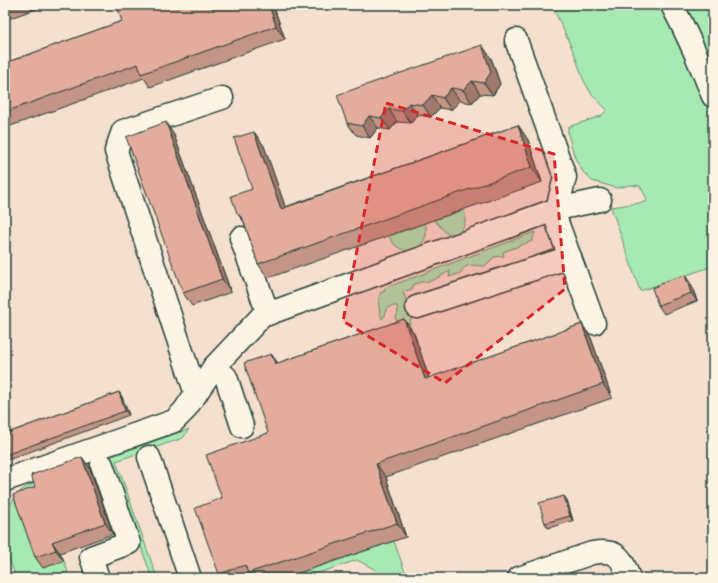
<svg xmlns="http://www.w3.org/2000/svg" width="718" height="583" viewBox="0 0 718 583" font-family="Sriracha,sans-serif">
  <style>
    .green { fill: #a7e9b2; stroke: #639373 }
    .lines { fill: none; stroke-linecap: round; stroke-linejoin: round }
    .minor-casing { stroke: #1f3d34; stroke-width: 25 }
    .minor { stroke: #fcf5e5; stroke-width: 22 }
    .wall { fill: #c49486; stroke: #1f3d34 }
    .shaded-wall { fill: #a0786d; stroke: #1f3d34 }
    .building { fill: #e4ac9c; stroke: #1f3d34 }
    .marked { fill: #d62828; fill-opacity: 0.2; stroke: #d62828; stroke-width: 3; stroke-dasharray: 8 5; stroke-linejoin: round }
  </style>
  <rect width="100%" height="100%" fill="#f5dfcf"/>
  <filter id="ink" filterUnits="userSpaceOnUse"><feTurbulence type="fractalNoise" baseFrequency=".025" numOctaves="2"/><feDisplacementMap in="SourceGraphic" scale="8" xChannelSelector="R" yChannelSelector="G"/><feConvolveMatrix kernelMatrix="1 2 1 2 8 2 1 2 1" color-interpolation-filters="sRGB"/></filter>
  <g filter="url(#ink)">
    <g class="green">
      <polygon points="552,5 666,5 701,74 713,122 713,266 640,291 611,207 646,202 647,199 640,186 630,185 617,188 592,181 583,172 575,158 568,134 568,127 601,116 607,110 591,93 584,81 574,53"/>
      <polygon points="680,5 713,5 713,70"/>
      <path d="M464 210C467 219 465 229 456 234H447L434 220Z"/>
      <path d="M425 223C432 243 410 260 394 244 392 242 390 238 389 236Z"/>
      <path d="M535 232 532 241 503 252 504 256 494 257 485 266C476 266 464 262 461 273L449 277 450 271C444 274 437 279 430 281 424 282 419 282 414 284L412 289 403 292 412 314 410 324 403 325 395 319 398 313 397 306H391L386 309 385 316 382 319C379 310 377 301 381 292H384L385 288Z"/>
      <polygon points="189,429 183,438 116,461 157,578 152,578 109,457"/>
      <path d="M92 464 93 467 39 486 21 506 64 561 68 572 51 578H16C13 568 7 556 5 546 1 523 8 497 28 486Z"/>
      <polygon points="394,541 407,578 379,578 376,570 357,560 304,578 288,578 288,577"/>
    </g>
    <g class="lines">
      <defs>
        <g id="minor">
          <path d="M672 5C688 35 701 65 713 96"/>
          <polyline points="557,209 600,200"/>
          <polyline points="553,211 594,323"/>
          <polyline points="241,238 268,314"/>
          <polyline points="417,307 570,257"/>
          <polyline points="214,367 226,377 242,426"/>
          <polyline points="196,394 116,151 123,131 222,98"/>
          <polyline points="149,457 190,578"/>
          <polyline points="5,480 174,421 184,411 214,367 262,316 557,209 565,177 516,40"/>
          <polyline points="98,578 91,557 129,543 102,465"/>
          <path d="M519 578 592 553C617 549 621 556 629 578"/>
        </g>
      </defs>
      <use href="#minor" class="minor-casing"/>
      <use href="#minor" class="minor"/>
    </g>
    <g class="wall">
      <polygon points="5,5 47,5 5,20"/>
      <polygon points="117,5 273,5 285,39 150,87 144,78 5,128 5,63 122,21"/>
      <polygon points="491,58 500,84 493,95 480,94 472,103 460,101 451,110 440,108 431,117 418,115 411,123 397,122 390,130 378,128 370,138 356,135 347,123"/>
      <polygon points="518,125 528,140 542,182 268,278 258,264 244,222 237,213 252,189 254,132 264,146 285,207"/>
      <polygon points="174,135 231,292 192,306 183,293"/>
      <polygon points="691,284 697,301 664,314 658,305"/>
      <polygon points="404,319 414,333 429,378 582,324 591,338 612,398 386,477 406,537 284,578 222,578 219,574 268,433 271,354 278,363"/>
      <polygon points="119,392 122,397 129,415 5,461 5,434"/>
      <polygon points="90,468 113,534 60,553 64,561 43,568 35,557"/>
      <polygon points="567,500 573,521 548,528 545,523"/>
    </g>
    <g class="shaded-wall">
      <polygon points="269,5 273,5 285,39 276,26"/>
      <polygon points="482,45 491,58 500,84 493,95 484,83"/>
      <polygon points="472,81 480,94 472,103 463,90"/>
      <polygon points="451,88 460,101 451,110 443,98"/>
      <polygon points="432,95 440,108 431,117 423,105"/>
      <polygon points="409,103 418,115 411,123 402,111"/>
      <polygon points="389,109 397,122 390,130 381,118"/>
      <polygon points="369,116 378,128 370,138 362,126"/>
      <polygon points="166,122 174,135 231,292 222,279"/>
      <polygon points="518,125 528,140 542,182 532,167"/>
      <polygon points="254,132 264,146 291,223 281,209"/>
      <polygon points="685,275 691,284 697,301 691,293"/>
      <polygon points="404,319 414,333 434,393 425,379"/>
      <polygon points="582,324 591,338 612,398 603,384"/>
      <polygon points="271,354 281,368 275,364"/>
      <polygon points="119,392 122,397 129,415 125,411"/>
      <polygon points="82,457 90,468 113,534 105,523"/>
      <polygon points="376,464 386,477 406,537 397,523"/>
      <polygon points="564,496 567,500 573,521 570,516"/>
      <polygon points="52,542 60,553 64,561 56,550"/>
    </g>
    <g class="building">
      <polygon points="117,5 269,5 276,26 141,74 138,64 5,112 5,63 122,21"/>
      <polygon points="482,45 491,72 484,83 472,81 463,90 451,88 443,98 432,95 423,105 409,103 402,111 389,109 381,118 369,116 362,126 347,123 337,95"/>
      <polygon points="166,122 222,279 183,293 126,137"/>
      <polygon points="518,125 532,167 258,264 243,219 237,213 231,196 252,189 234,138 254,132 281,209"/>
      <polygon points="685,275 691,293 658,305 652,288 663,283 663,282"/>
      <polygon points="404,319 425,379 582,324 603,384 376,464 397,523 248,573 245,565 219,574 195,508 222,498 206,455 268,433 244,363 271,354 275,364"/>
      <polygon points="119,392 125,411 5,455 5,434"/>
      <polygon points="82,457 105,523 52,542 56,550 35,557 13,495 35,487 31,475"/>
      <polygon points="564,496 570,516 545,523 539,503"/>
    </g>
  </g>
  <path class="marked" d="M386 103 554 154 565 289 445 383 343 321Z"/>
  <rect width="718" height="583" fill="none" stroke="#fcf5e5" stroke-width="20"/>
  <rect x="10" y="10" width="698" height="563" fill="none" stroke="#1f3d34" stroke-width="1.5" filter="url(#ink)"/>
</svg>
